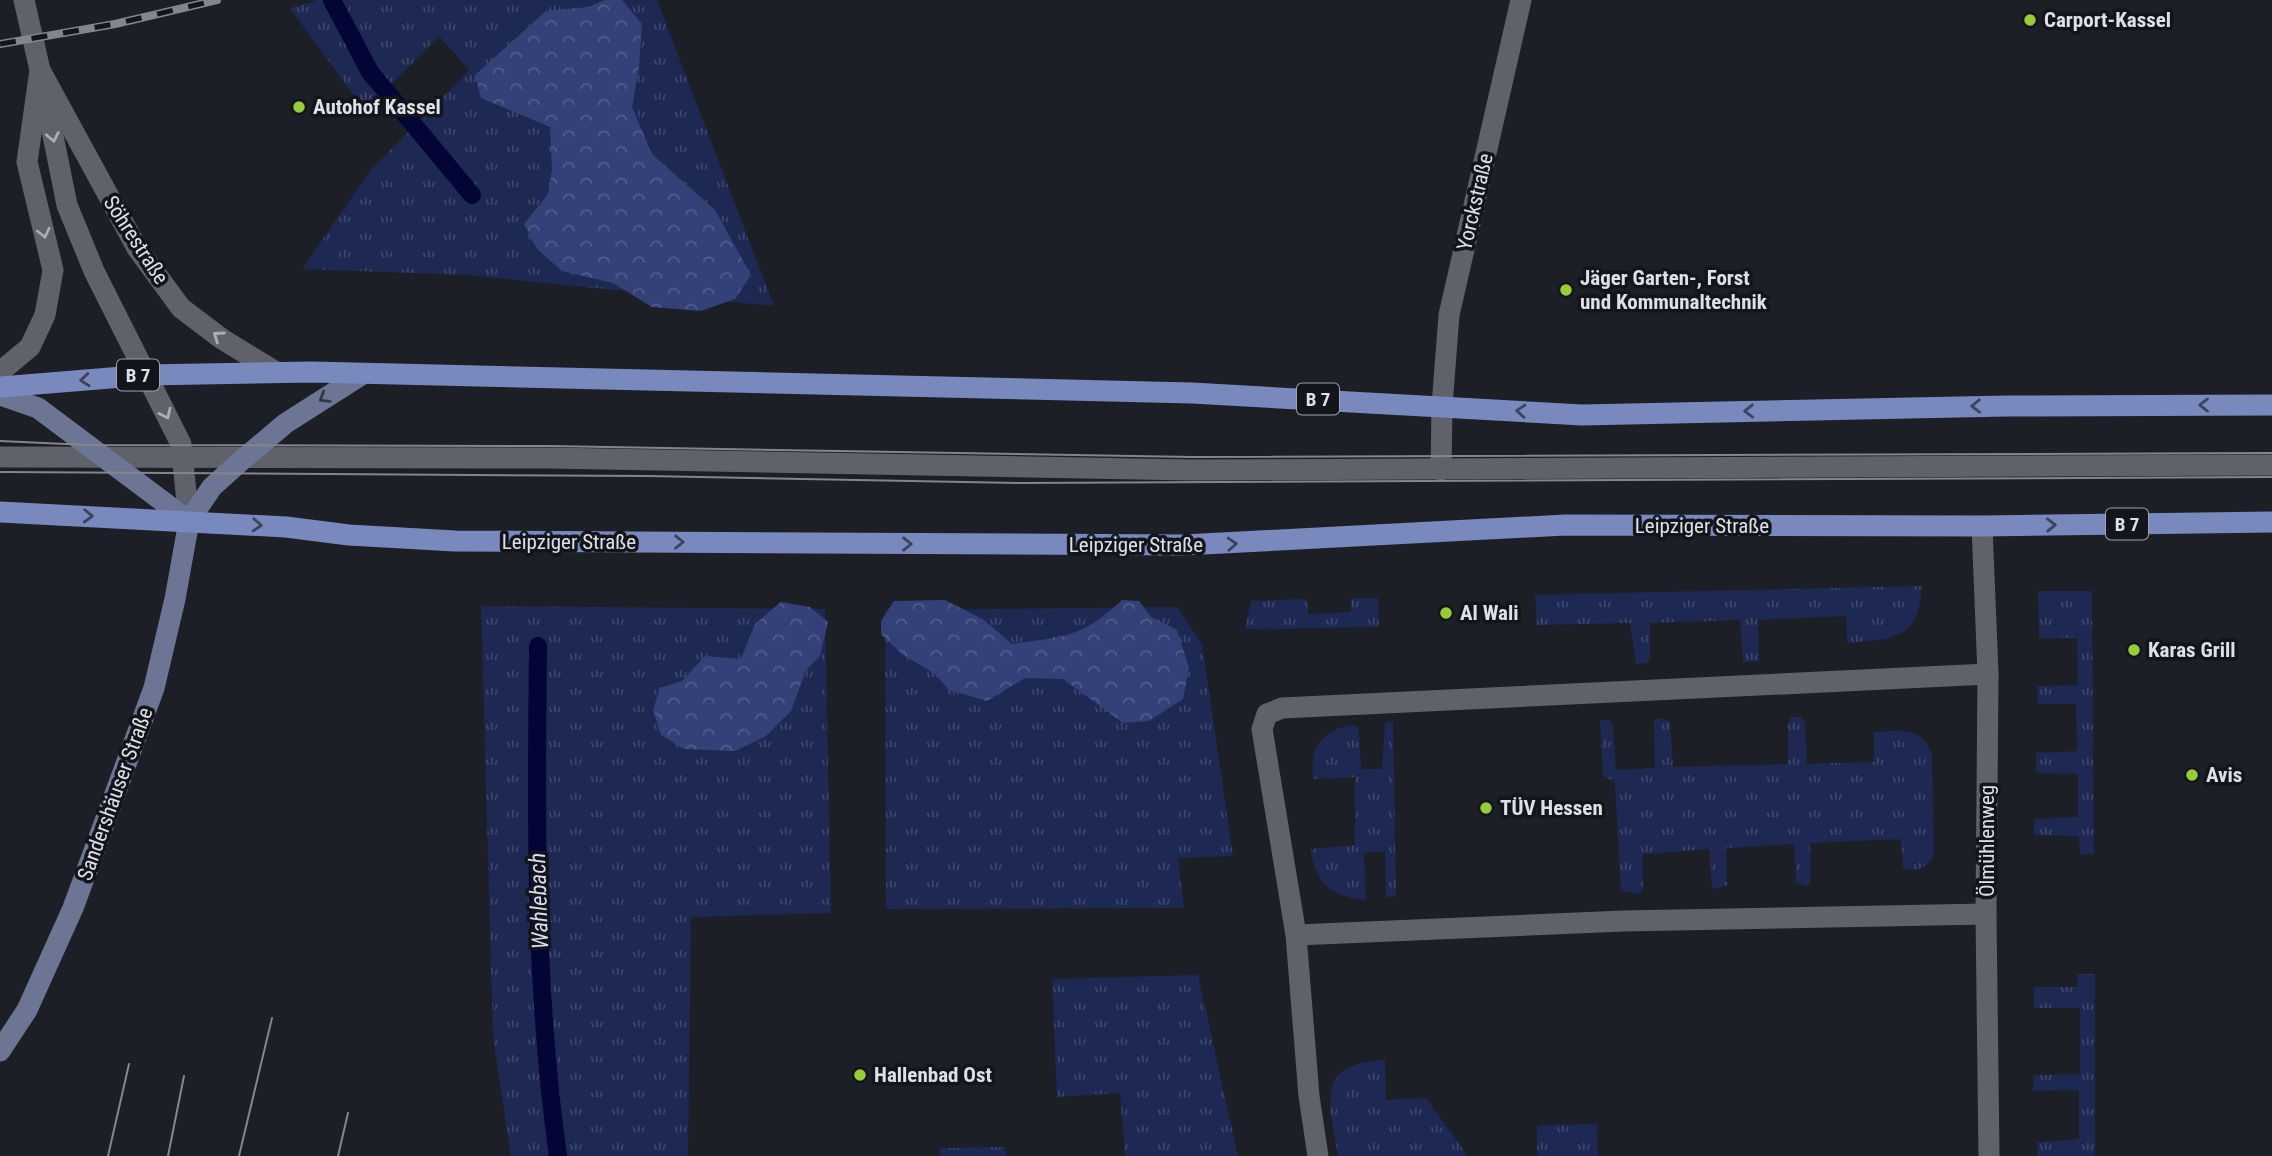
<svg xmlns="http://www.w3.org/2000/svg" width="2272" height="1156" viewBox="0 0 2272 1156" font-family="'Roboto Condensed',sans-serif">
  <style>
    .grass { fill: url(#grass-tufts) }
    .forest { fill: url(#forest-crowns) }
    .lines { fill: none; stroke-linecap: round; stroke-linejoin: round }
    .stream { stroke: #040537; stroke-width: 18 }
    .lane { stroke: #5f626b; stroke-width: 21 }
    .street { stroke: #5f626b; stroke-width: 21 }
    .secondary { stroke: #6c7694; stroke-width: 21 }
    .primary { stroke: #7989bd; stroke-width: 21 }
    .tram { stroke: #84868c; stroke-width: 2 }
    .rail-casing { stroke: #84868c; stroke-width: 8 }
    .rail { stroke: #13151c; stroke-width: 5; stroke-dasharray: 16; stroke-linecap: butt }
    .oneway { stroke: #abaeb4 }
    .oneway2 { stroke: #3c435c }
    .oneway3 { stroke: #323746 }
    .poi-dot { fill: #97cc38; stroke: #13151c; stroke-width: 2.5 }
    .labels { text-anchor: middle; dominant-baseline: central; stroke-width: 7; stroke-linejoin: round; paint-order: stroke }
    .shield { fill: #13151c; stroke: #a1a3a9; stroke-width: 2 }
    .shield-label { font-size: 19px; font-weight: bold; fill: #dee0e5 }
    .poi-label { font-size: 21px; font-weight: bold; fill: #dee0e5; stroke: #13151c; text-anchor: start }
    .street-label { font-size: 21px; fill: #dee0e5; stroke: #13151c }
    .water-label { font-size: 23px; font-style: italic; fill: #d8def0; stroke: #13151c }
  </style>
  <defs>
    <pattern id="grass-tufts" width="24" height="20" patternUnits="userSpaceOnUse" patternTransform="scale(1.75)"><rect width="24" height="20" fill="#1d2853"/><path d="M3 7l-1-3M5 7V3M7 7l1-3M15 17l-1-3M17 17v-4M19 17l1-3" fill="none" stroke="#3d476c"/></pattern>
    <pattern id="forest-crowns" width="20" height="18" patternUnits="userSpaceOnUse" patternTransform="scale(1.75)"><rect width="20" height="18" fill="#334178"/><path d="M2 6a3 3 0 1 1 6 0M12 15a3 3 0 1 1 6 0" fill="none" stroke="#505c8b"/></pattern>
  </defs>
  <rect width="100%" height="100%" fill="#1c1f26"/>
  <g class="grass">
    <polygon points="318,0 657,0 774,306 467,275 302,269 370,171 469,70 439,36 365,111 290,8"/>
    <path d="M1922 586C1919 640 1893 639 1847 643L1846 616 1758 620 1759 661 1743 662 1740 620 1650 623V660L1647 663 1636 664 1630 623 1537 625 1535 595Z"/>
    <polygon points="2038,591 2092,591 2094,854 2080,854 2079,836 2034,835 2034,819 2078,817 2078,774 2036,773 2036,753 2077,751 2076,704 2037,704 2037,686 2078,685 2077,638 2039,638"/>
    <polygon points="1351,598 1378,598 1379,627 1245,629 1251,601 1307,599 1308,614 1351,612"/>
    <polygon points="481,606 825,609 831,913 691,917 688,1156 511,1156 493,1038"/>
    <polygon points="1177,607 1202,644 1233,856 1178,858 1184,908 886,909 885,610"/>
    <path d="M1791 717H1801L1805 722 1807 764 1874 762V732C1900 731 1923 726 1932 755L1934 855C1928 867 1917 873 1903 868L1901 839 1810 843 1811 880 1808 886 1796 883 1794 844 1726 848 1727 885 1716 889 1712 886 1709 849 1643 854V888L1640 894 1621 891 1615 783 1603 775 1600 720H1610L1613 726 1616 770 1655 768 1654 721 1657 718 1670 721 1673 767 1788 764V723Z"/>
    <path d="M1393 721 1396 896 1386 898 1385 851 1364 853 1366 900C1332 897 1315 883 1311 849L1355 845V777L1313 779C1309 748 1323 728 1355 725L1359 731 1361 769H1382L1385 723Z"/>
    <polygon points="2077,974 2095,974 2095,1156 2037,1156 2037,1142 2079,1139 2079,1090 2033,1091 2034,1075 2080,1074 2080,1008 2034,1008 2034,987 2077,987"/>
    <polygon points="1198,975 1238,1156 1125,1156 1120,1093 1057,1097 1052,979"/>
    <path d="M1385 1060 1386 1100 1426 1098 1468 1156H1338C1330 1102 1313 1064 1385 1060Z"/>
    <polygon points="1597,1124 1598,1156 1537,1156 1537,1125"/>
    <polygon points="1005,1147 1006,1156 940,1156 940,1148"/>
  </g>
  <g class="forest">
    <polygon points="605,0 622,0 642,24 639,68 632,107 652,154 715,210 751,275 735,299 701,311 652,307 613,283 562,271 537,249 524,224 548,194 552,170 550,127 481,98 475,75 546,11 588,7"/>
    <path d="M945 600 984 620 1012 644C1065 636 1080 639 1122 600L1139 601 1151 617 1177 630 1189 668 1183 699 1149 721 1123 723 1063 679 1025 678 987 701 949 690 935 674 902 654 881 634V621L894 601Z"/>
    <polygon points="781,602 810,607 828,622 820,656 806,670 791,711 766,736 735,751 684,749 661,735 653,710 660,688 682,681 705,656 741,659 755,624"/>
  </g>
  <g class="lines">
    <g class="stream">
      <polyline points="332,0 370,72 472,195"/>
      <path d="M538 646C536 816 534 986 558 1156"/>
    </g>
    <g class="lane">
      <polyline points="41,76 67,205 94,271 181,444 189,521"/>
      <polyline points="0,457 549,458 1192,470 2272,465"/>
      <polyline points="1441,470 1442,406"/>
      <polyline points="1296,935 1623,921 1986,914"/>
      <polyline points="1318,1156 1309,1096 1296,935 1262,729 1267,714 1282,708 1988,674"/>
    </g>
    <g class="street">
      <polyline points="40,70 137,248 181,308 222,339 276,372"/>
      <polyline points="0,372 30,347 45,315 53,270 27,162 40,70 24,0"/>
      <polyline points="1442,406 1449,315 1521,0"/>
      <polyline points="1982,526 1988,674 1986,914 1989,1156"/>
    </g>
    <g class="secondary">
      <polyline points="0,395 38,408 189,521"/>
      <polyline points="0,1051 27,1010 73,908 154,688 175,599 189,521 212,487 242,460 286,423 363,374"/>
    </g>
    <g class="primary">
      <polyline points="0,387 147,375 312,372 1192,393 1582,415 2007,406 2272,405"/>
      <polyline points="0,512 286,527 349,535 455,541 1184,545 1565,525 1982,526 2272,522"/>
    </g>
    <g class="tram">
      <polyline points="0,441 88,445 550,446 1192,457 2272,453"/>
      <polyline points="0,472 648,476 1020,483 2272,477"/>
      <polyline points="108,1156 129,1064"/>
      <polyline points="168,1156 184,1076"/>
      <polyline points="239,1156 272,1018"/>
      <polyline points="338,1156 348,1113"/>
    </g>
    <defs>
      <polyline id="rail" points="0,44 115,24 217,0"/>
    </defs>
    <use href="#rail" class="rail-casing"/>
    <use href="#rail" class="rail"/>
  </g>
  <defs><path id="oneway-chevron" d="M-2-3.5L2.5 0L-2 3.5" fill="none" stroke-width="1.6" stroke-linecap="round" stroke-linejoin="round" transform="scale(1.75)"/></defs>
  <g class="oneway">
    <use href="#oneway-chevron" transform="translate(53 137) rotate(79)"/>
    <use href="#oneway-chevron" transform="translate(44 233) rotate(77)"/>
    <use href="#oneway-chevron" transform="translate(218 336) rotate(-145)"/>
    <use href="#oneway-chevron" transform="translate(166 414) rotate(64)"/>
  </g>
  <g class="oneway2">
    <use href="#oneway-chevron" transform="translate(85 380) rotate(175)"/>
    <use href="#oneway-chevron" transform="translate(2204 405) rotate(180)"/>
    <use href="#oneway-chevron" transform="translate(1976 406) rotate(179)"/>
    <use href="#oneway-chevron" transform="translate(1521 411) rotate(-176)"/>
    <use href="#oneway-chevron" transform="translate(1749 411) rotate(179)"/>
    <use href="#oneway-chevron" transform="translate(88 516) rotate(2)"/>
    <use href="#oneway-chevron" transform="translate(257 525) rotate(3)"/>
    <use href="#oneway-chevron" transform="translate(2051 525) rotate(-1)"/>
    <use href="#oneway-chevron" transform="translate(679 542)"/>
    <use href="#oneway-chevron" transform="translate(907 544)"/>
    <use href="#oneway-chevron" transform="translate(1232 544) rotate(-3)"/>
  </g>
  <use class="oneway3" href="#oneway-chevron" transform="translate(324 398) rotate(148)"/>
  <g class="poi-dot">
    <circle cx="2030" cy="20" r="7"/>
    <circle cx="299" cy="107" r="7"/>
    <circle cx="1566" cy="290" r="7"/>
    <circle cx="1446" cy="613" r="7"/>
    <circle cx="2134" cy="650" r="7"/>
    <circle cx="2192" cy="775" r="7"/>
    <circle cx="1486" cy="808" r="7"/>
    <circle cx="860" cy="1075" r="7"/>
  </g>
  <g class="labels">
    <g class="shield">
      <rect x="117" y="359.5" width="42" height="31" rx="5"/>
      <rect x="1297" y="383.5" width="42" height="31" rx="5"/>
      <rect x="2106" y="508.5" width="42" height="31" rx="5"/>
    </g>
    <g class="shield-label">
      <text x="138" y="375">B 7</text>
      <text x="1318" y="399">B 7</text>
      <text x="2127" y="524">B 7</text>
    </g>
    <g class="poi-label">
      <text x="2044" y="20">Carport-Kassel</text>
      <text x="313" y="107">Autohof Kassel</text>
      <text x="1580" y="278">Jäger Garten-, Forst<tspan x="1580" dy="24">und Kommunaltechnik</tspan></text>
      <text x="1460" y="613">Al Wali</text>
      <text x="2148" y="650">Karas Grill</text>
      <text x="2206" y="775">Avis</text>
      <text x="1500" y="808">TÜV Hessen</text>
      <text x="874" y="1075">Hallenbad Ost</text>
    </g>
    <g class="street-label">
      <text transform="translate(1475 202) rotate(-77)">Yorckstraße</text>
      <text transform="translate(136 240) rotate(57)">Söhrestraße</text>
      <text x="1702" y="526">Leipziger Straße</text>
      <text x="569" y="542">Leipziger Straße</text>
      <text x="1136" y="545">Leipziger Straße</text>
      <text transform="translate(115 794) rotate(-70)">Sandershäuser Straße</text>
      <text transform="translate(1987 841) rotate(-90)">Ölmühlenweg</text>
    </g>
    <g class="water-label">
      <text transform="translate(539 901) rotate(-92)">Wahlebach</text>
    </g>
  </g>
</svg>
